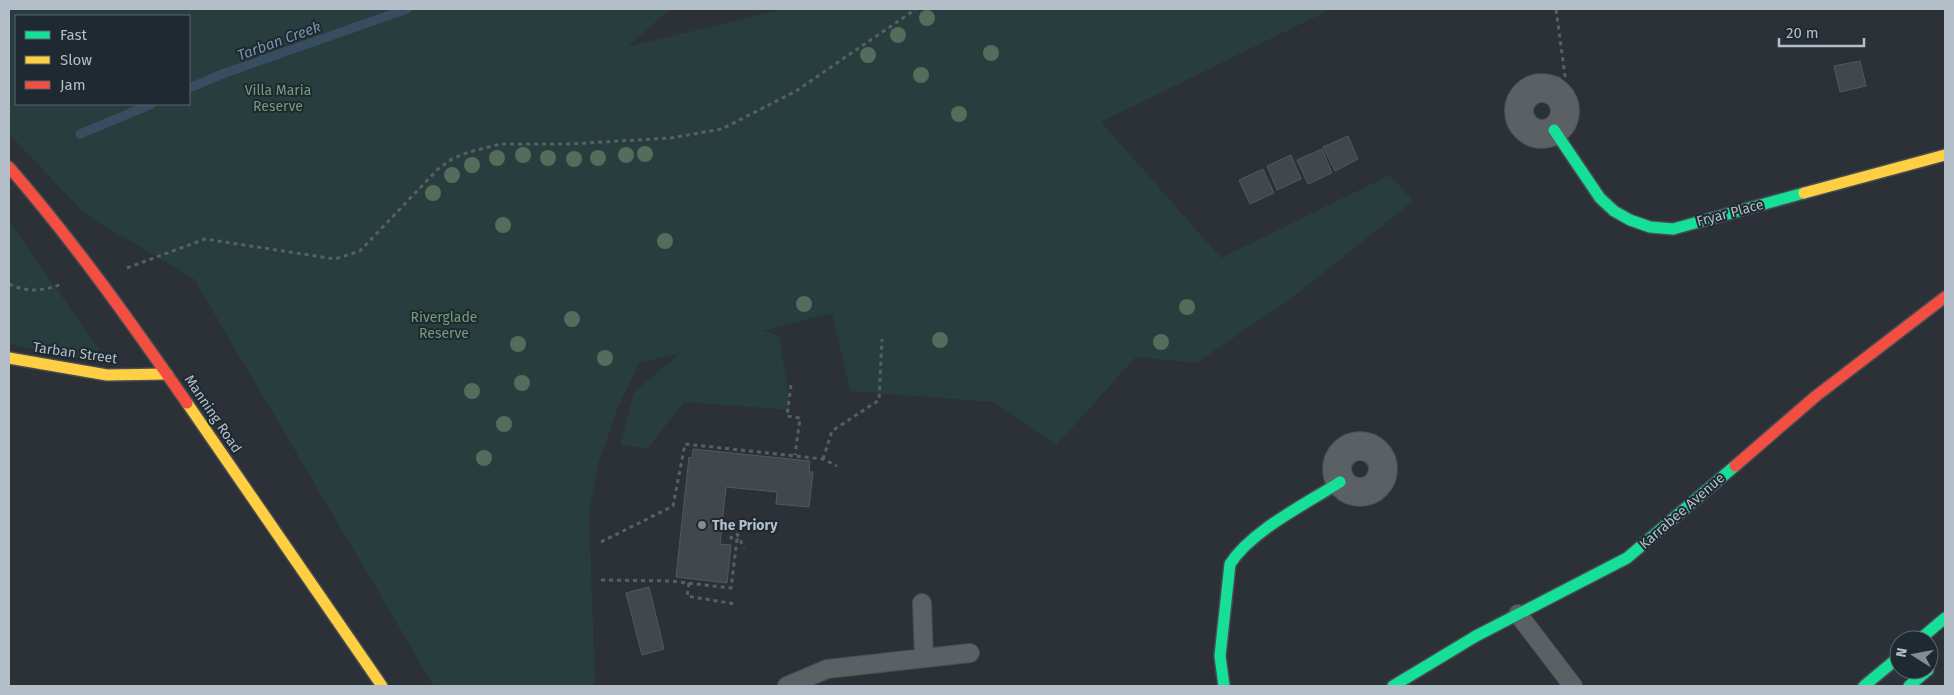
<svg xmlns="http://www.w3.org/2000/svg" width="1954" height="695" viewBox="0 0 1954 695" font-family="'Fira Sans',sans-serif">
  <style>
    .green { fill: #283e3e; fill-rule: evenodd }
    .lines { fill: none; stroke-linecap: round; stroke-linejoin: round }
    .stream { stroke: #384d60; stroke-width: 9 }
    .building { fill: #42474c; stroke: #53585f }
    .lane-casing { stroke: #484d52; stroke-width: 20 }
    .street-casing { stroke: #484d52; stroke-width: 30 }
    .fast-casing { stroke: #484d52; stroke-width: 14 }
    .slow-casing { stroke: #484d52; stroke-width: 14 }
    .jam-casing { stroke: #484d52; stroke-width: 14 }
    .path { stroke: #595f62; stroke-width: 3; stroke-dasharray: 4 4; stroke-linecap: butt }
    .lane { stroke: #5b6065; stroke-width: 18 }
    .street { stroke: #5b6065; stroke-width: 28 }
    .fast { stroke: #16e098; stroke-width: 11 }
    .slow { stroke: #ffcf43; stroke-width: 11 }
    .jam { stroke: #f24e42; stroke-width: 11 }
    .tree { fill: #536c5b }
    .poi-dot { fill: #848d95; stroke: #1e2932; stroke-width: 2 }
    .labels { text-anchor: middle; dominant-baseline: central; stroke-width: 4; stroke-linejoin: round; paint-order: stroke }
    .park-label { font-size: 14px; fill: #739d78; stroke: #1e2932 }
    .street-label { font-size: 14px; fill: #b4bec8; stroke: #1e2932 }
    .poi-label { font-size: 14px; font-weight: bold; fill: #b4bec8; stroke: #1e2932; text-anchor: start }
    .water-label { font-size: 15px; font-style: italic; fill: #7693aa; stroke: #1e2932 }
  </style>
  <rect width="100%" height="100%" fill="#2b3137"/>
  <g class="green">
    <path d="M9 9H670L627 47 783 9H1331L1101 122 1221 258 1390 175 1413 201 1289 300 1196 363 1136 357 1056 445 994 402 850 391 832 313 763 331 779 335 791 410 684 402 648 448 620 445 634 393 680 353 639 363 617 410 598 464 589 514 595 686H434L194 279 85 214 9 134ZM16 16H189V104H16Z"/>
    <polygon points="9,221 109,364 9,344"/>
  </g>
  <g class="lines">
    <g class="stream">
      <polyline points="189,88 225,73 407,9"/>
      <polyline points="80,134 152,104"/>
    </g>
  </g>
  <g class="building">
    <polygon points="1860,61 1866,86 1840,92 1834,66"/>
    <polygon points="1348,136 1358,159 1335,171 1323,147"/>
    <polygon points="1322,149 1332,173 1308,184 1297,160"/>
    <polygon points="1291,155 1301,179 1277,190 1267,166"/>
    <polygon points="1263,169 1274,193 1250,204 1239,180"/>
    <polygon points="693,449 810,461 809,472 813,472 809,507 776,504 777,492 726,487 720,544 731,545 727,583 676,577 689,457 692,458"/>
    <polygon points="649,587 664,649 642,655 626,593"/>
  </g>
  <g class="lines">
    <defs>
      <g id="lane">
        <polyline points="922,603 924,658"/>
        <polyline points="1518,614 1573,686"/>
        <polyline points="787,686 827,669 970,653"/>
      </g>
      <g id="street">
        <circle cx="1542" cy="111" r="23"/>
        <circle cx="1360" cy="469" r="23"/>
      </g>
      <g id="fast">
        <polyline points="1554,130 1600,198 1614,211 1630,220 1650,227 1673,229 1804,193"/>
        <polyline points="1919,640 1945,618"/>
        <path d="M1224 686 1220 656 1230 564C1252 530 1306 504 1340 482"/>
        <polyline points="1393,686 1476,636 1627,558 1735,466"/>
        <polyline points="1864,686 1899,657"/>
        <polyline points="1909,686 1928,670"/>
      </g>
      <g id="slow">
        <polyline points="1804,193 1945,155"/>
        <polyline points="9,358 107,375 167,374"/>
        <polyline points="187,403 382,686"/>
      </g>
      <g id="jam">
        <path d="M9 167C74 242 130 321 187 403"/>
        <polyline points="1735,466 1816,396 1945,297"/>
      </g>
    </defs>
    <use href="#lane" class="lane-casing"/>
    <use href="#street" class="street-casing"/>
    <use href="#fast" class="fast-casing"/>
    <use href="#slow" class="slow-casing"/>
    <use href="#jam" class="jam-casing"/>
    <g class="path">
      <polyline points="1543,88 1565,76 1556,9"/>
      <polyline points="127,268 205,239 335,259 360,251 438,169 452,159 469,152 501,144 568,144 671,138 722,129 796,91 916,9"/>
      <path d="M9 284C28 293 43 291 62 284"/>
      <polyline points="791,385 787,416 800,418 795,455"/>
      <polyline points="823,459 832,431 879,400 882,339"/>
      <polyline points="733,526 744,548"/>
      <polyline points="601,542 673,506 685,444 823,459 837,466"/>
      <polyline points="601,580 670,581 731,588 737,539 731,538 733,525"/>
      <polyline points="689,583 687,596 735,604"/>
    </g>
    <use href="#lane" class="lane"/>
    <use href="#street" class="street"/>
    <use href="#fast" class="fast"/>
    <use href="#slow" class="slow"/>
    <use href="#jam" class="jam"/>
  </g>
  <g class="tree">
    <circle cx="927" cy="18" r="8"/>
    <circle cx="898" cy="35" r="8"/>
    <circle cx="991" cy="53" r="8"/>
    <circle cx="868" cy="55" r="8"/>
    <circle cx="921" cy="75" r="8"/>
    <circle cx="959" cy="114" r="8"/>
    <circle cx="645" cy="154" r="8"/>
    <circle cx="523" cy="155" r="8"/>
    <circle cx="626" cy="155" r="8"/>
    <circle cx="497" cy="158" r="8"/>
    <circle cx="548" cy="158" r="8"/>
    <circle cx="598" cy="158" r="8"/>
    <circle cx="574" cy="159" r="8"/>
    <circle cx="472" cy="165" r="8"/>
    <circle cx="452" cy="175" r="8"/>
    <circle cx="433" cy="193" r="8"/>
    <circle cx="503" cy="225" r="8"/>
    <circle cx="665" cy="241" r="8"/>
    <circle cx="804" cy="304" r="8"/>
    <circle cx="1187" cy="307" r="8"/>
    <circle cx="572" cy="319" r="8"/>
    <circle cx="940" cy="340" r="8"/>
    <circle cx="1161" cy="342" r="8"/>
    <circle cx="518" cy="344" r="8"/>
    <circle cx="605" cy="358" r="8"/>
    <circle cx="522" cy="383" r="8"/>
    <circle cx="472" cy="391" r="8"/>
    <circle cx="504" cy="424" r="8"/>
    <circle cx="484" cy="458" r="8"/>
  </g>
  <circle class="poi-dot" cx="702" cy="525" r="5"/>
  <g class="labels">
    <g class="park-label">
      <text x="278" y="90">Villa Maria<tspan x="278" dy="16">Reserve</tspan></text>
      <text x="444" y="317">Riverglade<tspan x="444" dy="16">Reserve</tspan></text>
    </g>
    <g class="street-label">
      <text transform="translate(1730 213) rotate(-15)">Fryar Place</text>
      <text transform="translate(75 353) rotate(8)">Tarban Street</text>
      <text transform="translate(213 414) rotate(56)">Manning Road</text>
      <text transform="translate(1682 511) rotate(-41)">Karrabee Avenue</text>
    </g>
    <g class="poi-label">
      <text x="712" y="525">The Priory</text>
    </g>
    <g class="water-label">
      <text transform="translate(279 41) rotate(-20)">Tarban Creek</text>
    </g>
  </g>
  <rect width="1954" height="695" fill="none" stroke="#b4bec8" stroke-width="20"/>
  <rect x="15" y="15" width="175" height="90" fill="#1e2932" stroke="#5a656e"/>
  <rect x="25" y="31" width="25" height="8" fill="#16e098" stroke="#5a656e"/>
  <text x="60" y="40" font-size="15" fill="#b4bec8">Fast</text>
  <rect x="25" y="56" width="25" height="8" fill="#ffcf43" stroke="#5a656e"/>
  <text x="60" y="65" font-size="15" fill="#b4bec8">Slow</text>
  <rect x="25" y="81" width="25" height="8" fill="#f24e42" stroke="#5a656e"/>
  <text x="60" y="90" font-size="15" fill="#b4bec8">Jam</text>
  <g transform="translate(1914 655) rotate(281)"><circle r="24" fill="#1e2932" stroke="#5a656e"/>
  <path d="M0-4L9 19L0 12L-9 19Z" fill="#848d95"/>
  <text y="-8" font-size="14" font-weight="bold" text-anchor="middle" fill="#b4bec8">N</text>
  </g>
  <path d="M1779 38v8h85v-8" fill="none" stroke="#b4bec8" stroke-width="2.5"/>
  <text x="1786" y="38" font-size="15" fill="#b4bec8" stroke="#1e2932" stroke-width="4" paint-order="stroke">20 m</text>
</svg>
